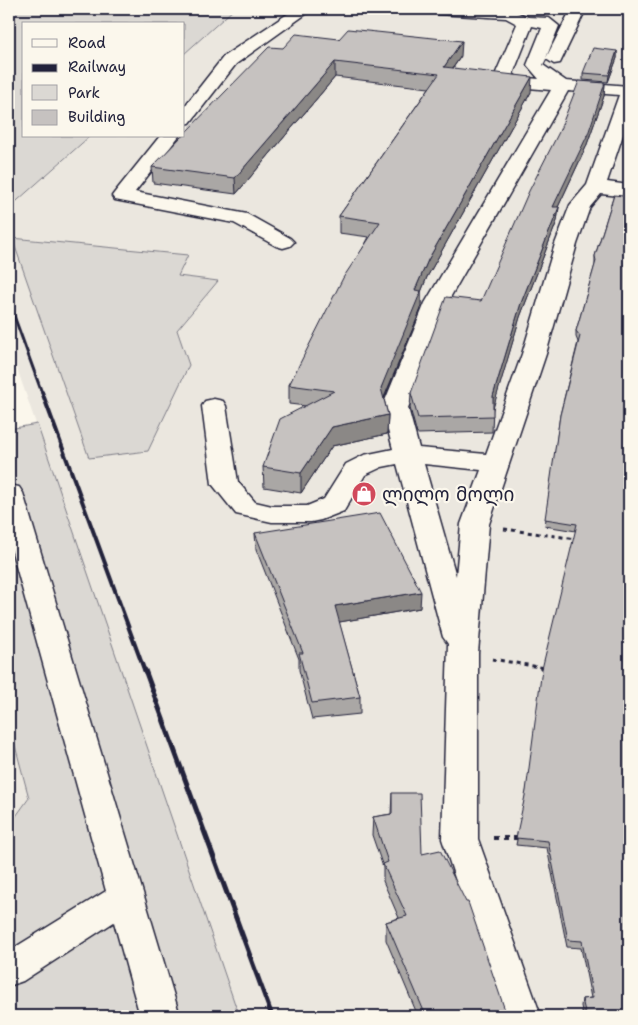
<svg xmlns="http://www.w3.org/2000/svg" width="638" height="1025" viewBox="0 0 638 1025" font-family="'Shantell Sans','Noto Sans Georgian',sans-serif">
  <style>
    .built { fill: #ebe7df; fill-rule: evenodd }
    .green { fill: #dbd8d3; stroke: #7e7d87 }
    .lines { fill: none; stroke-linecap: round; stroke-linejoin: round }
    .minor-casing { stroke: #22223b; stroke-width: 3 }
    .path-far1 { stroke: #22223b; stroke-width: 3; stroke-dasharray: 4 4; stroke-linecap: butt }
    .path { stroke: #22223b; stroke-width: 4; stroke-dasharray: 5 5; stroke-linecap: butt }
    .minor { fill: #fbf7ec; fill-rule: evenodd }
    .rail-far2 { stroke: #22223b; stroke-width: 3 }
    .rail-far1 { stroke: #22223b; stroke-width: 4 }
    .rail { stroke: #22223b; stroke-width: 5 }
    .wall { fill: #aaa7a5; stroke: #22223b }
    .shaded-wall { fill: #8b8886; stroke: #22223b }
    .building { fill: #c6c2c0; stroke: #22223b }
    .labels { text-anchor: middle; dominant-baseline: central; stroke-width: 4.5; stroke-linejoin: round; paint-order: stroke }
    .poi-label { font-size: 19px; fill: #22223b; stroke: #fbf7ec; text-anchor: start }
  </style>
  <rect width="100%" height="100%" fill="#fbf7ec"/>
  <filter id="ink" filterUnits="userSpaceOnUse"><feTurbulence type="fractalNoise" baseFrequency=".02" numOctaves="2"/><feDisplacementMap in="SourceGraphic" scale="10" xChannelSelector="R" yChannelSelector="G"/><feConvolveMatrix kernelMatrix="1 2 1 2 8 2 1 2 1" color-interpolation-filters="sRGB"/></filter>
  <g filter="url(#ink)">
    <g class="built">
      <path d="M234 9H629V1016H239L9 345V208L90 136H184V54ZM12 238 187 256 177 276 217 281 177 330Z"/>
      <polygon points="9,723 29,798 9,826"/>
    </g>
    <g class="green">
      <polygon points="9,9 234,9 184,54 184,24 24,24 24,136 90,136 9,208"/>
      <polygon points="12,238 188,255 178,276 218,281 177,330 189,365 148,451 89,458"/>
      <polygon points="37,424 239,1016 9,1016 9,826 29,798 9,723 9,429"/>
    </g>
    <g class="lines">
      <defs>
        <g id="minor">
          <polygon points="295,9 313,9 236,64 190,123 184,124 184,107 224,56"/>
          <path d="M429 9H509L528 17 549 18 559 26 546 58 571 9H591L583 15 560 63 554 64 546 59 543 65 566 81 629 86V117L607 182 629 185V197L601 194 590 207 577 244 546 354 489 524 478 653V839L541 1016H501L442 839 448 644 443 637 397 464 382 467 365 475 344 511 321 520 311 522H272L236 514 212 484 202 406 205 401 214 399 223 401 226 406 238 482 255 502 272 506H307L324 499 346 464 364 455 393 449 382 408 425 303 551 90 506 86 495 75 517 24 506 18 437 14ZM532 26 542 28 527 65 539 79 517 77 513 74ZM568 91 619 95 587 185 570 205 555 244 522 354 486 454 419 448 408 408 447 303ZM424 464 481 470 461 524 456 576Z"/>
          <polygon points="160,136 179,136 135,192 247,214 290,238 294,242 290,246 283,248 276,246 234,223 115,200 112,196 115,192"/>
          <polygon points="9,485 19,487 23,493 180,1016 140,1016 114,922 23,981 9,986 9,951 106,891 9,541"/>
        </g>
      </defs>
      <use href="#minor" class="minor-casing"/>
      <g class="path-far1">
        <polyline points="504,529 577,539"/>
        <polyline points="492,659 545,668"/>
      </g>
      <polyline class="path" points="493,838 519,838"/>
      <use href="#minor" class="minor"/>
      <polyline class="rail-far2" points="9,302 42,393"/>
      <polyline class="rail-far1" points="42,392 145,672"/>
      <polyline class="rail" points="145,670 272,1016"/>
    </g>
    <g class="wall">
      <polygon points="283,48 461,56 453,68 531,92 427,277 421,292 421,309 384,399 388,415 387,434 332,446 301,493 264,487 263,467 306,406 289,404 289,385 369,237 339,233 339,216 429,88 335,77 236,194 153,183 152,167"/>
      <polygon points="617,51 617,58 608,82 583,80 583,73"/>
      <polygon points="605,83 604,96 586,147 558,207 559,207 557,221 520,317 493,407 492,432 417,434 410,408 411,393 481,301"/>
      <polygon points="629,168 629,184 626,183"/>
      <polygon points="614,195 629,1016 583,1016 581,1006 582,999 591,998 581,948 567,947 547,848 516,845 576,531 545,526 560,415 578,342 576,337 576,331 595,265 595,256"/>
      <polygon points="255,533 420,608 339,622 360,697 360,714 312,719 299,670 299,659 256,549"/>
      <polygon points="392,793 422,854 507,1016 418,1016 386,940 386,922 399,918 383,881 383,867 372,835 373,817 391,814"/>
    </g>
    <g class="shaded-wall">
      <polygon points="462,41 461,56 443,82 444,67"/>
      <polygon points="617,51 617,58 608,82 609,75"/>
      <polygon points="335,62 335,77 236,194 235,178"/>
      <polygon points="532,77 531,92 427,277 421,292 421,309 380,407 381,388 415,290 428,260"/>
      <polygon points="605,83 604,96 586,147 552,220 553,207"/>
      <polygon points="559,207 557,221 520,317 492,412 493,396 521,303"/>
      <polygon points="388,415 387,434 332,446 301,493 301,473 332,427"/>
      <polygon points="421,592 420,608 334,623 335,606"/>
    </g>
    <g class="building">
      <polygon points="348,29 462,41 444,67 532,77 428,260 415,290 421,291 381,388 388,415 332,427 301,473 263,467 280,419 334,391 289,385 343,278 380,222 339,216 439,74 335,62 235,178 152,167 182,136 184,136 184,134 269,47 283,48 296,34 339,39"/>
      <polygon points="593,48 617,51 609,75 583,73"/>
      <polygon points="579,81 605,83 588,134 553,207 559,207 521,303 493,396 493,416 418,418 411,393 446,297 481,301 529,191 559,132"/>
      <polygon points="629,168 629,179 627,177"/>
      <polygon points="629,192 629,1016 586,1016 582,999 593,998 582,941 568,940 548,841 516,838 526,791 542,669 577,524 545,519 560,415 580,336 576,331 596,261 595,256 614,195 623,196 623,193"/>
      <polygon points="380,513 421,592 335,606 360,697 312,703 299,653 303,653 255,533"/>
      <polygon points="392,793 420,793 422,854 440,850 466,902 468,902 507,1016 426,1016 386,922 407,916 383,864 388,862 373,817 392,814"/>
    </g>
  </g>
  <defs>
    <symbol id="shop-disc" viewBox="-11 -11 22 22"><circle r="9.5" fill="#d1495b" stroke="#fbf7ec"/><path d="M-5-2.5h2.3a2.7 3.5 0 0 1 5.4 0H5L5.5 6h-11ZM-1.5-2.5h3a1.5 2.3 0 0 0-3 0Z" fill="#fff"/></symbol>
  </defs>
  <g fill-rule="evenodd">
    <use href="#shop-disc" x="350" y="480" width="28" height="28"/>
  </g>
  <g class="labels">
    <g class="poi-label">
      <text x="382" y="494">ლილო მოლი</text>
    </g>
  </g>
  <rect width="638" height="1025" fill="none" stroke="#fbf7ec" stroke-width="30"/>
  <rect x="15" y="15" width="608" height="995" fill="none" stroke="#22223b" stroke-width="2" filter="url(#ink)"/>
  <rect x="22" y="22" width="162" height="115" fill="#fbf7ec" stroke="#a4a2a5"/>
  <rect x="32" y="39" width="25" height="8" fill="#fbf7ec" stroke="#a4a2a5"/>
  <text x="68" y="48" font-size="15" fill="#22223b">Road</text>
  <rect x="32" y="64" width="25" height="8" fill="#22223b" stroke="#a4a2a5"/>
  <text x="68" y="72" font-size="15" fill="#22223b">Railway</text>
  <rect x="32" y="85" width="25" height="15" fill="#dbd8d3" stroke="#a4a2a5"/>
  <text x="68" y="98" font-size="15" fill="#22223b">Park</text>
  <rect x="32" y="110" width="25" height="15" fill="#c6c2c0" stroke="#a4a2a5"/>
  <text x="68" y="122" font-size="15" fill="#22223b">Building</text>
</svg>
